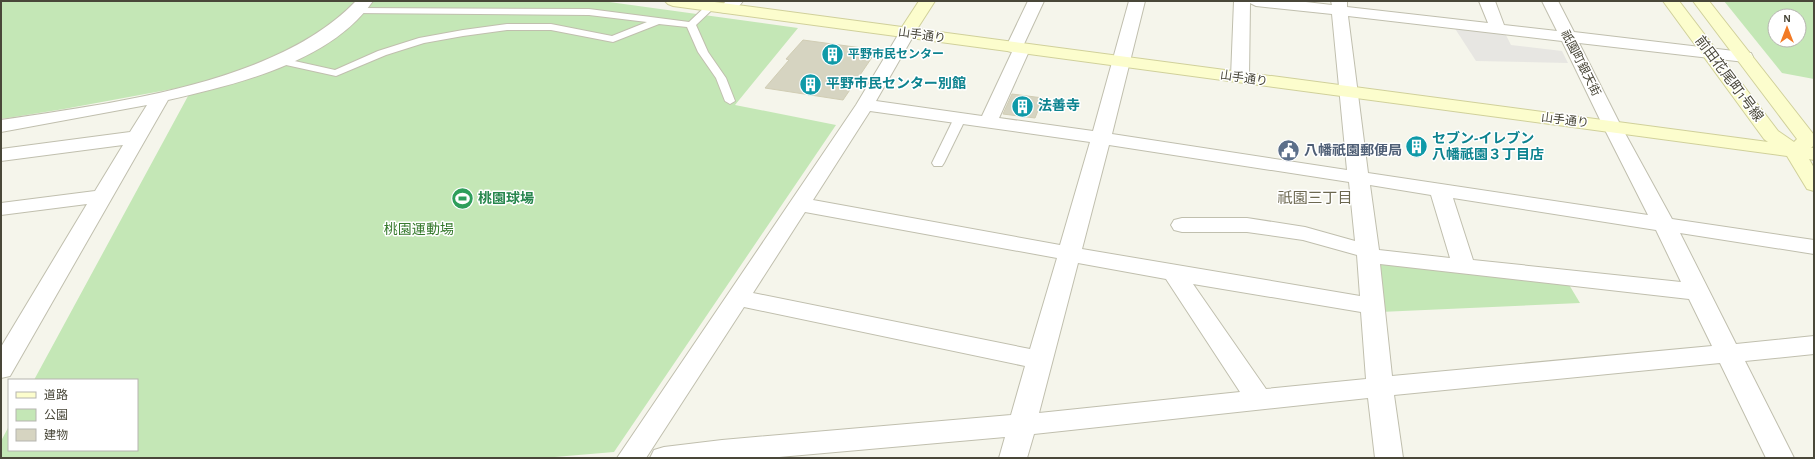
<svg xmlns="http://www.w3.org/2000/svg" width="1815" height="459" viewBox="0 0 1815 459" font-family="'Alegreya Sans','Noto Sans JP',sans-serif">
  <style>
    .green { fill: #c4e7b6; fill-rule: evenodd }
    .parking { fill: #e7e6e2 }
    .building { fill: #d6d4c1; stroke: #d1cdb4 }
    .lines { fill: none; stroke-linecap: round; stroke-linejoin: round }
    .lane-casing { stroke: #c0bfae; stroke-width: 2 }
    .street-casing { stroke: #c0bfae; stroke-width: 2 }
    .secondary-casing { stroke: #d0d09a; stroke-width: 2 }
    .lane { fill: #fff; fill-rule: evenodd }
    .street { fill: #fff; fill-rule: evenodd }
    .secondary { fill: #fcfdcd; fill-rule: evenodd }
    .labels { text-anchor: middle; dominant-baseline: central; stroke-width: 3; stroke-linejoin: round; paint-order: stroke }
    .far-street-label { font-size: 12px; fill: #494739; stroke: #fff }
    .far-culture-label { font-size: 12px; font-weight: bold; fill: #0d838f; stroke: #fff; text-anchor: start }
    .street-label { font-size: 14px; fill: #494739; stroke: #fff }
    .culture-label { font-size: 14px; font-weight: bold; fill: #0d838f; stroke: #fff; text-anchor: start }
    .service-label { font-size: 14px; font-weight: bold; fill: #4e5e75; stroke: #fff; text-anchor: start }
    .leisure-label { font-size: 14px; font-weight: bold; fill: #27864d; stroke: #fff; text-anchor: start }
    .park-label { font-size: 14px; fill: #367a2d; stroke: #fff }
    .neighbourhood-label { font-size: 15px; fill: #6c6850; stroke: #fff }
  </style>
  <rect width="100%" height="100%" fill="#f5f5eb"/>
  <g class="green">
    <polygon points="1,1 602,1 798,28 735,105 836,125 614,452 543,458 1,458 1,441 9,426 9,450 137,450 137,380 34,380 194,85 64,109 1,119"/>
    <path d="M1724 1H1814V79L1782 73ZM1775 16H1799V40H1775Z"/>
    <polygon points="1376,263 1568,283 1580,303 1380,312"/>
  </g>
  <polygon class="parking" points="1454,27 1505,33 1511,45 1562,51 1568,63 1476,61"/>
  <g class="building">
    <polygon points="803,40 877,50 843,100 765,88 789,60 786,59"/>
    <polygon points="1012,94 1043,98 1035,118 1003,114"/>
  </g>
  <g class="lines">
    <defs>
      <g id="lane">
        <polygon points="711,3 716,6 696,25 708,52 726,78 735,101 730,104 725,101 716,78 698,52 687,27 659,24 613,42 551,30 507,30 463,36 424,43 386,55 336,76 277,63 276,61 281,58 335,70 378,51 419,38 463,30 507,24 551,24 612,36 647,22 589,15 353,13 351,11 353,9 356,8 589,9 689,22 708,4"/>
        <polygon points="960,115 966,118 944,163 942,166 934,166 932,163 954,118"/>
      </g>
      <g id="street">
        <path d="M356 1H373C331 62 235 85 168 100L10 376 1 378V347L87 204 1 215V203L95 191 123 145 1 161V149L130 132 147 105 1 132V120C111 103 277 84 356 1Z"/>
        <path d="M726 1H743C737 9 732 15 721 12L719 9Z"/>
        <path d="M1028 1H1044L1024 44 1028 45 1030 49 999 118 1093 131 1129 1H1145L1112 134 1347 170 1332 14 1256 6 1250 3 1249 77 1246 81 1240 82 1234 81 1231 77 1234 1H1297L1332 5 1331 1H1347V7L1488 23 1479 1H1495L1504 25 1557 31 1542 1H1558L1574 32 1751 53 1753 57 1751 61 1745 62 1579 43 1621 126 1672 219 1814 240V254L1680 233 1736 344 1814 336V354L1745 361 1794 458H1766L1720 363 1394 395 1403 458H1375L1368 398 1034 434 1027 458H999L1005 437 768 458H650L654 450 664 447 722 440 1011 415 1025 366 744 307 646 458H617L856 105 901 30 907 28 913 30 915 33 876 101 982 116 1012 52 1008 51 1006 47ZM1348 16 1562 41 1603 126 1648 215 1368 173ZM870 111 1090 142 1060 245 813 200ZM1109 145 1349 182 1355 241 1305 227 1247 218H1182L1174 220 1171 225 1174 230 1182 232H1247L1303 240 1357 255 1360 296 1082 249ZM1370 185 1431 195 1450 258 1379 250ZM1453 198 1656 230 1681 282 1473 260ZM805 212 1057 258 1030 349 753 293ZM1078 263 1166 279 1240 392 1039 413ZM1380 264 1689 299 1712 346 1392 376ZM1193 284 1361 312 1366 379 1266 389Z"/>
      </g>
      <polygon id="secondary" points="665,1 707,1 902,27 919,1 935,1 917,29 1768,142 1764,139 1663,1 1679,1 1778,131 1794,142 1797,139 1693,1 1709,1 1814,135 1814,145 1811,148 1814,148 1814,160 1809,159 1814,168 1814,191 1807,189 1787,156 673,6 668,4"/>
    </defs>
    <use href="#lane" class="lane-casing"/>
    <use href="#street" class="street-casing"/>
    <use href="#secondary" class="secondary-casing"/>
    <use href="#lane" class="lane"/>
    <use href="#street" class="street"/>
    <use href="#secondary" class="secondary"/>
  </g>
  <defs>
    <symbol id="building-disc" viewBox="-11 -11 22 22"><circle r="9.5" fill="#0f9aa8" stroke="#fff"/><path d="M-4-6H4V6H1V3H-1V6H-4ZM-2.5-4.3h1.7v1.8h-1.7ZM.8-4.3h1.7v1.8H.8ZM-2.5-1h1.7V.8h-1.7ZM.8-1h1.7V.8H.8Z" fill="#fff"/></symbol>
    <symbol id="civic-disc" viewBox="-11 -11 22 22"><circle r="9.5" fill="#5c6f8a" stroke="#fff"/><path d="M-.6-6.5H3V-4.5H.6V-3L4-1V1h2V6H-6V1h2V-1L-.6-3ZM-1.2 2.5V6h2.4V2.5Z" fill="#fff"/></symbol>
    <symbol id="stadium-disc" viewBox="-11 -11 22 22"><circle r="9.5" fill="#2e9e5b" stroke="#fff"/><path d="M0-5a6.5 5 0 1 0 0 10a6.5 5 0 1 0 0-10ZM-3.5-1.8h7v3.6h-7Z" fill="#fff"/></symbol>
  </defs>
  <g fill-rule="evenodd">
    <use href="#building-disc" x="820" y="42" width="25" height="25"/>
    <use href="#building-disc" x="798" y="72" width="25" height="25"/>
    <use href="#building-disc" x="1010" y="94" width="25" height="25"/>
    <use href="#building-disc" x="1404" y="134" width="25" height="25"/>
    <use href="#civic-disc" x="1276" y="138" width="25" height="25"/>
    <use href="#stadium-disc" x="450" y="186" width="25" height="25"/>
  </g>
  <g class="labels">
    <g class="far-street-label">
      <text transform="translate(922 35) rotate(8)">山手通り</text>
      <text transform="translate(1581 63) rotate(63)">祇園町銀天街</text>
      <text transform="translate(1244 78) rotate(8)">山手通り</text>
      <text transform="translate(1565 120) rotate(7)">山手通り</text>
    </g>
    <g class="far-culture-label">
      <text x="848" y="54">平野市民センター</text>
    </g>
    <g class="street-label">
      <text transform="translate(1729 79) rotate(53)">前田花尾町1号線</text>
    </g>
    <g class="culture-label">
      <text x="826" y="84">平野市民センター別館</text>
      <text x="1038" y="106">法善寺</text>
      <text x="1432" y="139">セブン-イレブン<tspan x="1432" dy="16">八幡祇園３丁目店</tspan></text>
    </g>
    <g class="service-label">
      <text x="1304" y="151">八幡祇園郵便局</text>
    </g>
    <g class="leisure-label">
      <text x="478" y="199">桃園球場</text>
    </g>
    <g class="park-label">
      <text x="419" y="230">桃園運動場</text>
    </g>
    <g class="neighbourhood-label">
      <text x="1315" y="198">祇園三丁目</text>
    </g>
  </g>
  <rect width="1815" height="459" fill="none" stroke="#494739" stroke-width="4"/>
  <rect x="8" y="379" width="130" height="72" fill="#ffffff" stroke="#b6b5b0"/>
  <rect x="16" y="392" width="20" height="6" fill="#fcfdcd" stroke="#b6b5b0"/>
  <text x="44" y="399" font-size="12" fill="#494739">道路</text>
  <rect x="16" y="409" width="20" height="12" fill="#c4e7b6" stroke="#b6b5b0"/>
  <text x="44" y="419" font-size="12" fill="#494739">公園</text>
  <rect x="16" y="429" width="20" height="12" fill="#d6d4c1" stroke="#b6b5b0"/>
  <text x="44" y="439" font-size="12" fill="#494739">建物</text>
  <g transform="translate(1787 28)"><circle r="19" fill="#ffffff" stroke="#b6b5b0"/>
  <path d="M0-3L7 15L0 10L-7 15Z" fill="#f27a25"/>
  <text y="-6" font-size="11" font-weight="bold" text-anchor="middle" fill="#494739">N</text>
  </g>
</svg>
